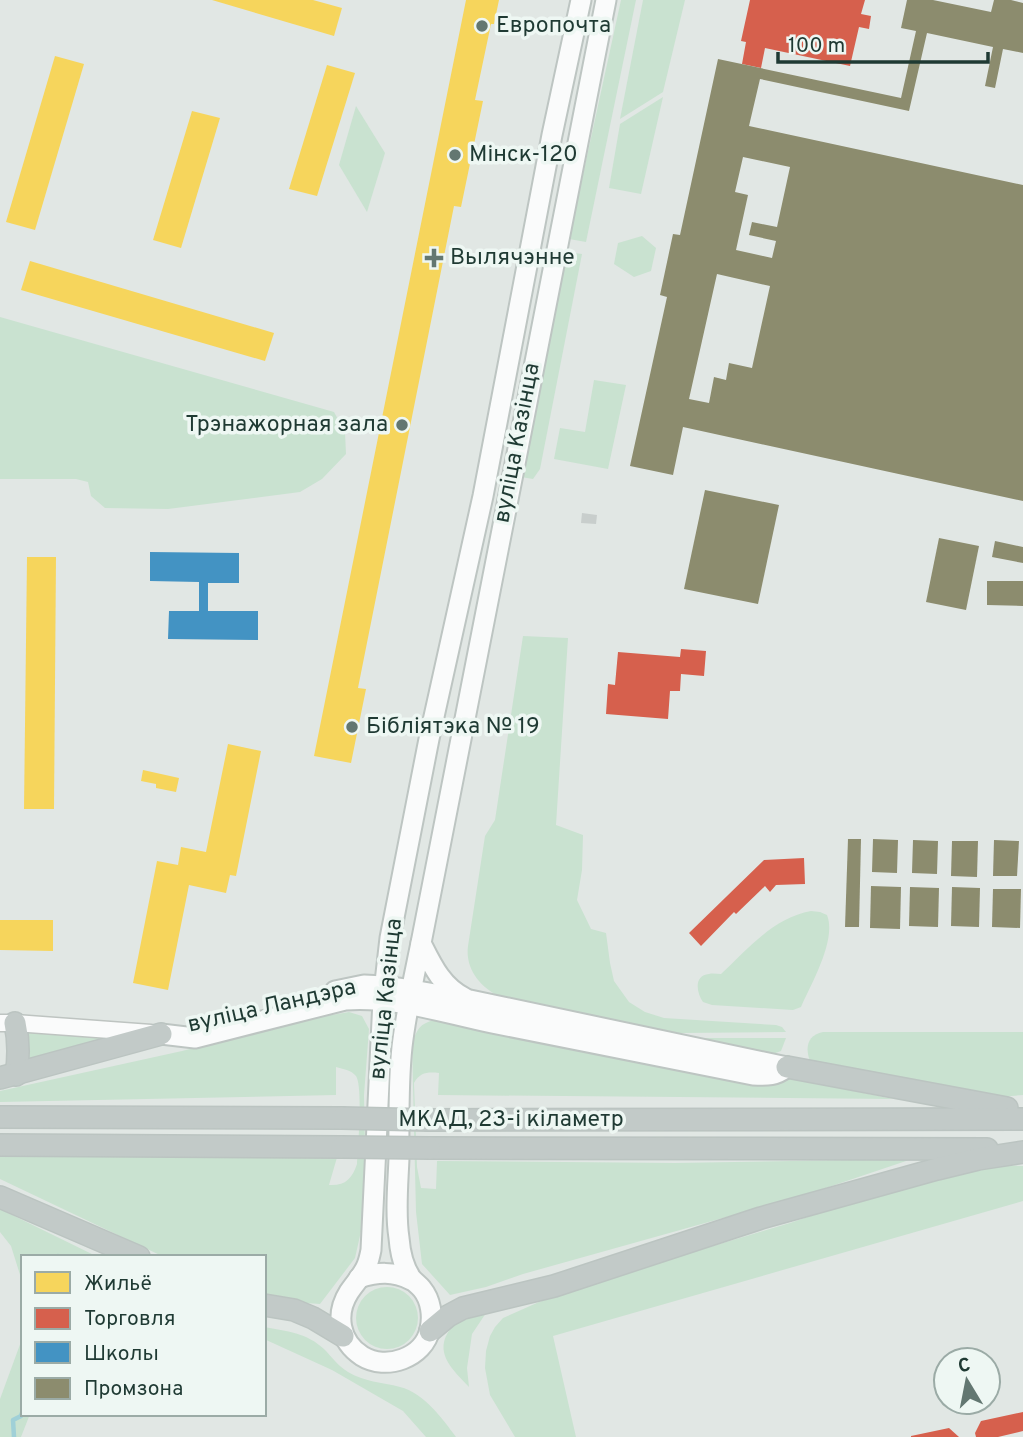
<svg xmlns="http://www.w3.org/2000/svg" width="1023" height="1437" viewBox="0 0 1023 1437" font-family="Overpass,sans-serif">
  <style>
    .green { fill: #c9e2d0 }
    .homes { fill: #f6d55c }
    .shops { fill: #d6604d }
    .schools { fill: #4393c3 }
    .industry { fill: #8c8c6e; fill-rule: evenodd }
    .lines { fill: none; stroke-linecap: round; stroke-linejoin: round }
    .stream { stroke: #a0d0d7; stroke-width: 4.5 }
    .building { fill: #c8cecc }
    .tertiary-casing { stroke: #bec4c1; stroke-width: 19 }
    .secondary-casing { stroke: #bdc5c2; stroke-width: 23 }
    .trunk-casing { stroke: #bbc4c1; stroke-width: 24 }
    .tertiary { stroke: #fafbfb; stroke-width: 16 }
    .secondary { stroke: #fafbfb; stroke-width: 19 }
    .trunk { stroke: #c2cac8; stroke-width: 21 }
    .trunk-bridge-casing { stroke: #bbc4c1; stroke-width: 24; stroke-linecap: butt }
    .trunk-bridge { stroke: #c2cac8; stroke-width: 21 }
    .poi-dot { fill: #637771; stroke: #eef7f3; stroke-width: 2.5 }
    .labels { text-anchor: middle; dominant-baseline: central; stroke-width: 7; stroke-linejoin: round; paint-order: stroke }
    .poi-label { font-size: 23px; fill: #1f3a33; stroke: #eef7f3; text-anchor: start }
    .street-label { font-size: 23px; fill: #1f3a33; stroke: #eef7f3 }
  </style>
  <rect width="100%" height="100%" fill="#e1e7e4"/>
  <g class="green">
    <polygon points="621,0 636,0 586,242 569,239"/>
    <polygon points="643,0 685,0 663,92 620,119"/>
    <polygon points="663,97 641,194 609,188 620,124"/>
    <polygon points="356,106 385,153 367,212 339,165"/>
    <polygon points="642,236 656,248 651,271 634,277 614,264 618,243"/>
    <polygon points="567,252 582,254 540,469 533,479 521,477"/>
    <polygon points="0,317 334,412 345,432 346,454 322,479 300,492 168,509 105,508 91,496 88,482 76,479 0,479"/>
    <polygon points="594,380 626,385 608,469 554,459 560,428 585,432"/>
    <path d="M523 636 568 638 556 825 583 835 582 870 577 900 591 929 606 933 610 963 614 981 629 1002 645 1012 664 1018 776 1025 782 1027 786 1032 679 1033 500 997C480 987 465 969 468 946L485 836 495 820Z"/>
    <path d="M811 911 820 912 827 915C837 940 811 984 801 1007L793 1010 712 1005 703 1002C696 992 694 975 709 974 713 973 717 974 721 974 748 949 773 918 811 911Z"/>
    <path d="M349 1012 362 1016 369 1029 364 1095 366 1209 355 1258 320 1304 292 1302 264 1294V1257H164L0 1179V1155L338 1154 329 1185C345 1186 352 1179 357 1164 358 1147 363 1087 356 1076 351 1070 343 1069 336 1067V1095L0 1102V1091L182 1051 331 1013 332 1015Z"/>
    <path d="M439 1019 786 1077 893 1099 438 1095 439 1073C428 1072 420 1072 414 1083L417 1167 421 1188 436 1189 437 1161 675 1163 912 1159 802 1196 523 1274 486 1287 450 1295 422 1264 416 1212 412 1044C418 1027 420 1023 439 1019Z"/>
    <polygon points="26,1031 106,1038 104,1044 24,1063 28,1052"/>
    <path d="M823 1032H1023V1095L999 1097 810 1061C805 1048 807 1035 823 1032Z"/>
    <polygon points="690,1038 786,1038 781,1051 773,1054"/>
    <polygon points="987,1165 1023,1166 1023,1201 553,1336 576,1437 515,1437 490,1395 485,1368 486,1351 490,1336 495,1327 503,1318 539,1302 646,1266 790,1223 908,1183"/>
    <polygon points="0,1209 98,1257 23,1257 23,1414 30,1414 21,1437 0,1437 0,1399 22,1339 22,1281 11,1246 0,1232"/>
    <circle cx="387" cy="1318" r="31"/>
    <path d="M474 1311 486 1313 472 1334 467 1368 469 1387C453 1370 432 1352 451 1328 456 1321 467 1316 474 1311Z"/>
    <path d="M264 1327C287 1331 307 1333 324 1349 332 1357 338 1366 348 1372 364 1382 382 1382 400 1387 424 1393 442 1418 456 1437H426L403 1411 332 1370 264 1339Z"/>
  </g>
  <g class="homes">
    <polygon points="212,0 313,0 342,8 334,36"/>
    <polygon points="466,0 499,0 494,24 491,24 475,100 483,101 461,207 454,206 358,688 366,689 351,763 314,756"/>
    <polygon points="55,56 84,64 35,230 6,222"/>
    <polygon points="327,65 355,73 317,196 289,189"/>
    <polygon points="192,111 220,118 181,248 153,240"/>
    <polygon points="30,261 274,333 265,361 21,290"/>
    <polygon points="27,557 56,557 54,809 24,809"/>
    <polygon points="228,744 261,751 236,876 230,875 226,893 189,885 168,990 133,983 157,861 178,865 181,847 206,852"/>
    <polygon points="143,770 179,778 176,792 156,788 156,784 141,781"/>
    <polygon points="0,920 53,920 53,951 0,950"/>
  </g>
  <g class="shops">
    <polygon points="750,0 865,0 861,14 871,16 869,29 859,27 850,66 765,48 761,68 742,64 746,42 741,41"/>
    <polygon points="681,649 706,651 704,676 681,674 680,691 670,691 668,719 606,714 608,684 615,685 618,652 680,657"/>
    <polygon points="804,858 805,884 776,885 770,892 765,886 736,914 734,912 701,946 689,933 764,860"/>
    <polygon points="1023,1412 1023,1431 998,1437 976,1437 975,1433 981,1421"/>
    <polygon points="949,1428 959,1437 911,1437 911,1436"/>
  </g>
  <polygon class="schools" points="150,552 239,553 239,583 208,583 208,611 258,611 258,640 168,639 169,611 199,611 199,582 150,581"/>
  <g class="industry">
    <path d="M907 0H933L991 12 994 0H1011L1023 3V53L1003 49 995 88 985 86 993 47 927 33 909 111 760 79 749 126 1023 185V501L683 427 673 475 630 466 667 297 660 295 673 234 680 235 718 59 901 98 916 31 901 28ZM743 157 790 167 777 227 752 222 749 235 776 241 772 258 736 250 748 195 735 192ZM717 274 770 286 752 368 729 363 726 380 714 377 709 403 689 399Z"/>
    <polygon points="705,490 779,505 758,604 684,589"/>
    <polygon points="939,538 979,546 966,610 926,602"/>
    <polygon points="995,541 1023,547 1023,563 992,557"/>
    <polygon points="987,581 1023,581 1023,606 987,605"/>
    <polygon points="848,839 861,839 859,927 845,927"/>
    <polygon points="873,839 898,840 897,873 872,872"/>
    <polygon points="913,840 938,841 937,874 912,873"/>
    <polygon points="994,840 1019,841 1017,876 993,876"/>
    <polygon points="952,841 978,841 977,877 951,876"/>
    <polygon points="871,886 901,887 900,929 870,928"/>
    <polygon points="910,887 939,888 938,927 909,926"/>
    <polygon points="952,887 980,888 979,927 951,926"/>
    <polygon points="993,889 1021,889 1020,928 992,927"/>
  </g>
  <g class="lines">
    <g class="stream">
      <polyline points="58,1257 58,1256"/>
      <polyline points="14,1437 13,1420 21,1416 23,1410"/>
    </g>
  </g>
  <polygon class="building" points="582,513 597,515 596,524 581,523"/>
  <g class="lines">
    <defs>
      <polyline id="tertiary" points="0,1023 15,1023 151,1033"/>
      <g id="secondary">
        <path d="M581 0 552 135 483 496 429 739 390 938 383 1000 371 1250C370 1255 369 1260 367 1265 363 1275 355 1283 349 1292 335 1314 339 1341 362 1356 386 1371 424 1358 430 1329 433 1316 431 1300 422 1289 419 1285 414 1282 411 1278 403 1266 400 1251 399 1238 395 1212 398 1184 399 1158 399 1121 398 1084 402 1047 406 1012 414 977 421 943L606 0"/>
        <path d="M421 943C432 965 442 987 465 998"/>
        <polyline points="335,991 364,985 384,986 411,990 470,1000 787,1067"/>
        <path d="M161 1034 195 1038 345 1000C394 996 443 1013 492 1023 579 1041 666 1058 753 1075 767 1076 776 1076 787 1067"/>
        <path d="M359 1278C378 1272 393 1271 411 1280"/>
      </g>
      <g id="trunk">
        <path d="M15 1023C19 1041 19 1057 16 1075"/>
        <polyline points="787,1067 1007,1108"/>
        <polyline points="0,1078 161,1034"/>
        <polyline points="0,1117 342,1118"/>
        <polyline points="429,1120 1023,1119"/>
        <polyline points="0,1145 342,1147"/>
        <polyline points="429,1148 987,1149"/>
        <polyline points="0,1197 139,1257"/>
        <polyline points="264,1305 294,1310 313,1318 343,1336"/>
        <polyline points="430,1331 448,1316 463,1308 554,1286 761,1218 937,1169 978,1159 1023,1152"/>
      </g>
    </defs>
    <use href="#tertiary" class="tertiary-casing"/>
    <use href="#secondary" class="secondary-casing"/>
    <use href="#trunk" class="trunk-casing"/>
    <use href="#tertiary" class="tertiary"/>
    <use href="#secondary" class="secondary"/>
    <use href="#trunk" class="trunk"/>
    <defs>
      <g id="trunk-bridge">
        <polyline points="342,1118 429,1120"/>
        <polyline points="342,1147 429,1148"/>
      </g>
    </defs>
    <use href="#trunk-bridge" class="trunk-bridge-casing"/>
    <use href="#trunk-bridge" class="trunk-bridge"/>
  </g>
  <g class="poi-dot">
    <circle cx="482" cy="26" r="7"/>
    <circle cx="455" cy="155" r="7"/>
    <path d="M430.5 247.5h7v7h7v7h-7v7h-7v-7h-7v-7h7z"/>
    <circle cx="402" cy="425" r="7"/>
    <circle cx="352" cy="727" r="7"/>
  </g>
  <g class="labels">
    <g class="poi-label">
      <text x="496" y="26">Европочта</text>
      <text x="469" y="155">Мінск-120</text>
      <text x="450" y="258">Вылячэнне</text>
      <text x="388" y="425" text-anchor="end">Трэнажорная зала</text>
      <text x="366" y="727">Бібліятэка № 19</text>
    </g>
    <g class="street-label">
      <text transform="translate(518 443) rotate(-79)">вуліца Казінца</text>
      <text transform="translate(387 999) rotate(-84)">вуліца Казінца</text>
      <text transform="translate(272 1007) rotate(-13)">вуліца Ландэра</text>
      <text x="511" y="1120">МКАД, 23-і кіламетр</text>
    </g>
  </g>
  <rect x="21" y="1255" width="245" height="161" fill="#eef7f3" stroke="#9baba6" stroke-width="2"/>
  <rect x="35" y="1272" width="35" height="21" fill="#f6d55c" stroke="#9baba6" stroke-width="2"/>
  <text x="84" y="1290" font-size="21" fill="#1f3a33">Жильё</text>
  <rect x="35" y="1308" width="35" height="21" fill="#d6604d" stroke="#9baba6" stroke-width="2"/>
  <text x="84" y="1325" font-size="21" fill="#1f3a33">Торговля</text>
  <rect x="35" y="1342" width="35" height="21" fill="#4393c3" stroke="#9baba6" stroke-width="2"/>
  <text x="84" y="1360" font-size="21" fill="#1f3a33">Школы</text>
  <rect x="35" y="1378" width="35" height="21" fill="#8c8c6e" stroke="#9baba6" stroke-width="2"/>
  <text x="84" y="1395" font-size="21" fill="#1f3a33">Промзона</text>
  <g transform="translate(967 1381) rotate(350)"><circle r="33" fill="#eef7f3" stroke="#9baba6" stroke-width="2"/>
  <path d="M0-5L12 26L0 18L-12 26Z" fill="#637771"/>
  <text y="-10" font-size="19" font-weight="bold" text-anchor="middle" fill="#1f3a33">С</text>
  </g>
  <path d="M778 52v10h210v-10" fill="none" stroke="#1f3a33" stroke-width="3.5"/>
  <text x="788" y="52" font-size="21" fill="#1f3a33" stroke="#eef7f3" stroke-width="5" paint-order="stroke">100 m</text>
</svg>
